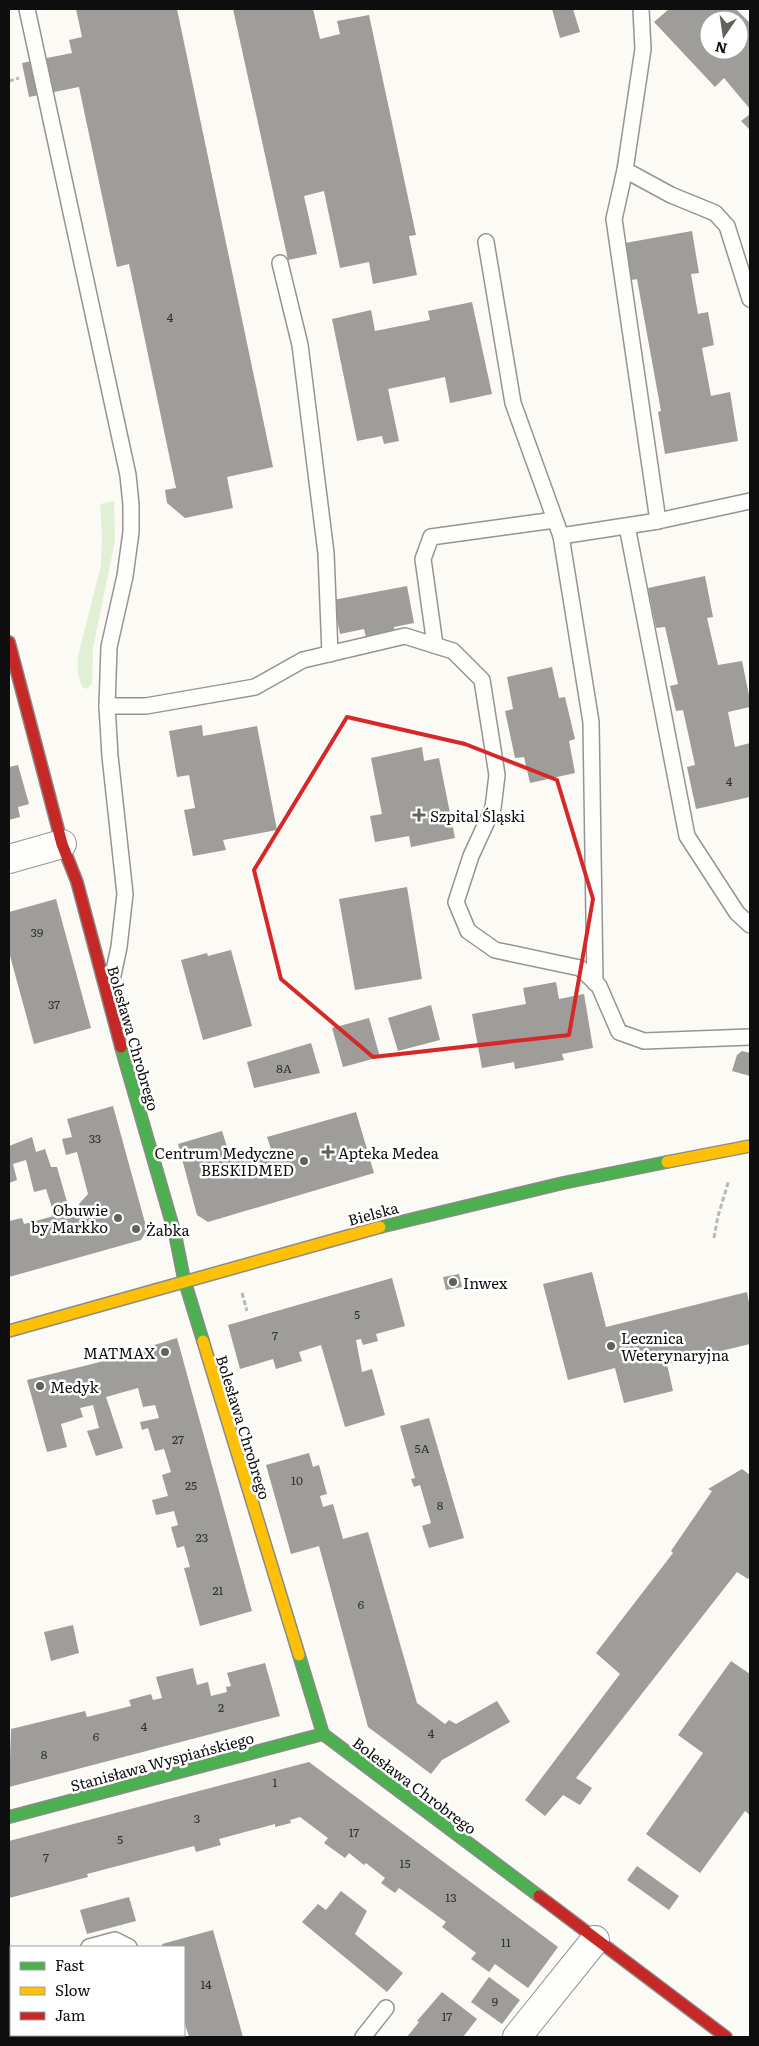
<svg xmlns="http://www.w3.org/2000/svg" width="759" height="2046" viewBox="0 0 759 2046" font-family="Literata,serif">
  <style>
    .green { fill: #e1f0d5 }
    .building { fill: #9e9d99; fill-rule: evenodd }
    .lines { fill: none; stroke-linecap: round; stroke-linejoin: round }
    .lane-casing { stroke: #959492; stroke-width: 18 }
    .street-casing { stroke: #959492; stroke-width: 30 }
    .fast-casing { stroke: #8b8b88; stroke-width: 14 }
    .slow-casing { stroke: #8b8b88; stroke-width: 14 }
    .jam-casing { stroke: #8b8b88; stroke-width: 14 }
    .path { stroke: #b8b8b7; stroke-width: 3; stroke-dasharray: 5 2.5; stroke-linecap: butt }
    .lane { stroke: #fefefd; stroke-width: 15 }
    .street { stroke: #fefefd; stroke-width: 28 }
    .fast { stroke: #4caf50; stroke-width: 11 }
    .slow { stroke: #ffc107; stroke-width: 11 }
    .jam { stroke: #c62828; stroke-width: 11 }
    .marked { fill: none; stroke: #d62828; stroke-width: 4; stroke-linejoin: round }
    .poi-dot { fill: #61615e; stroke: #fff; stroke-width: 2 }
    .labels { text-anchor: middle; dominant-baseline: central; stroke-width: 5; stroke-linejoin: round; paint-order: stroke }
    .number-label { font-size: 12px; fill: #323231 }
    .poi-label { font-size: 15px; fill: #0e0e0e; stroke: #fff; text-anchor: start }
    .street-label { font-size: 15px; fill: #0e0e0e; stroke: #fff }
  </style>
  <rect width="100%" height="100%" fill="#fbfaf4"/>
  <path class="green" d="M114 501 115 541 93 648 92 683 87 689 82 687C78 676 77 668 78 656L101 565 102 536 100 504Z"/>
  <g class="building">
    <polygon points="76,9 177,9 273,467 227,477 233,508 185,518 167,503 165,490 176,488 129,264 117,267 79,87 29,97 22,63 72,53 69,40 82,37"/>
    <polygon points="233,9 313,9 320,39 340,34 337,21 369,15 416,235 409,236 417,275 373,284 369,262 340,268 324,191 304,196 317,254 288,260"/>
    <polygon points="552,9 573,9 580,32 560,38"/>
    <path d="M669 9H736L750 23V109L724 78 715 87 654 22ZM709 20H739V50H709Z"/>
    <polygon points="750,114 750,130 741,121"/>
    <polygon points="692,231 699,273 691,274 698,314 708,312 714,345 702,348 711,396 730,392 738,441 665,454 658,412 661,411 637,279 631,280 625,243"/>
    <polygon points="472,302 492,394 450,403 445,377 388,389 399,441 384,444 382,436 357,441 332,319 371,310 375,331 430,320 428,311"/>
    <polygon points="705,576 713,617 707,618 718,665 742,661 750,700 750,707 728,712 735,747 750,743 750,797 696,809 687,767 695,765 683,710 676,711 670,686 678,684 665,627 656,628 648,588"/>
    <polygon points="407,586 414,623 394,627 395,632 366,637 364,629 340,634 333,600"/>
    <polygon points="552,667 559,698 565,697 575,739 569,741 575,773 530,783 524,757 515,758 505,711 513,709 507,677"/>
    <polygon points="202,725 203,736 257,726 277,830 223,840 226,850 193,856 184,810 195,808 189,775 177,777 169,731"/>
    <polygon points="422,747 424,761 439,758 455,838 411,847 409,836 375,842 370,816 382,814 371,758"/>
    <polygon points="18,765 29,804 18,807 20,817 9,820 9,767"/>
    <polygon points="407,887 422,979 355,990 339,899"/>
    <polygon points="56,899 91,1028 34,1044 9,952 9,912"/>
    <polygon points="231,950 252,1026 203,1040 181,960 207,953 208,956"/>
    <polygon points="556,982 559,999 584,994 593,1048 562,1054 564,1060 515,1069 514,1062 482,1068 472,1014 526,1004 523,988"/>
    <polygon points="431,1005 440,1040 398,1051 388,1018"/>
    <polygon points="369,1018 380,1057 343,1067 332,1028"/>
    <polygon points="311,1043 320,1073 254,1088 247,1062"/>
    <polygon points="742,1051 750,1053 750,1076 732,1071 737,1055"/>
    <polygon points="113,1106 147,1230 141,1240 9,1277 9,1221 22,1218 24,1224 80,1209 79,1204 88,1194 77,1152 66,1155 62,1139 72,1137 67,1119"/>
    <polygon points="356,1112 374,1173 208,1222 197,1215 178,1144 222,1131 229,1153 234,1152 243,1157 244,1162 273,1155 267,1137"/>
    <polygon points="32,1137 36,1152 45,1149 51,1167 57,1167 69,1209 54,1214 46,1189 34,1192 26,1160 13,1164 17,1180 9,1183 9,1146"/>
    <polygon points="592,1272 606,1327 747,1292 750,1308 750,1344 667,1364 673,1391 624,1403 615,1368 568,1380 543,1284"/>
    <polygon points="459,1274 462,1287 446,1290 443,1277"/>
    <polygon points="392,1278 405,1326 376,1334 378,1341 363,1345 361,1339 356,1340 362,1372 372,1369 385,1415 345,1427 321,1345 299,1352 302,1361 276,1369 273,1359 240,1369 228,1325"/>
    <polygon points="177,1338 252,1611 200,1626 184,1568 190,1567 184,1546 177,1548 171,1527 178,1525 174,1511 156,1515 152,1500 168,1496 162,1475 171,1472 164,1449 155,1451 148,1428 142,1430 140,1422 159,1418 155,1405 143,1407 138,1388 106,1397 123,1448 96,1456 87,1431 99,1428 93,1405 80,1408 83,1417 61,1424 67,1447 47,1452 27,1380 96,1363"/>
    <polygon points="429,1418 464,1538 429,1548 422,1526 431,1523 420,1485 414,1487 411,1479 415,1478 400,1426"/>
    <polygon points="309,1453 313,1467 319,1465 327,1494 320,1496 323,1507 333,1504 343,1539 368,1532 417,1703 445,1724 449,1720 456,1724 497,1701 510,1722 442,1760 431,1774 368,1727 319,1546 291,1554 266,1465"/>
    <polygon points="742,1469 750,1475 750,1576 748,1579 737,1572 576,1778 592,1788 580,1805 563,1795 545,1816 525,1800 620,1674 596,1653 673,1553 671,1551 712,1491 708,1489"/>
    <polygon points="73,1625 79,1653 51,1661 44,1632"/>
    <polygon points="731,1661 750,1674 750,1815 745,1811 700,1873 646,1834 703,1753 678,1735"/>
    <polygon points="265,1663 280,1716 9,1787 11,1729 85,1711 87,1717 131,1706 129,1700 151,1694 153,1700 162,1698 156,1677 193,1668 197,1685 208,1682 211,1696 227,1692 226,1687 231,1686 227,1673"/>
    <polygon points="309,1762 558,1947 528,1988 495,1964 489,1972 471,1959 476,1953 442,1927 446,1922 399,1888 395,1893 381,1883 385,1878 366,1863 364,1865 349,1853 345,1858 324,1843 328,1838 300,1817 290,1820 291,1823 275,1827 275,1824 219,1839 221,1845 196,1852 194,1846 87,1874 88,1877 9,1898 9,1841"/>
    <polygon points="637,1866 679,1896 669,1910 627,1880"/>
    <polygon points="341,1891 367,1911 355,1934 403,1973 387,1992 302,1922 318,1904 326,1910"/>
    <polygon points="129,1897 136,1921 87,1934 80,1910"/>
    <polygon points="213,1930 243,2037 189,2037 184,2021 184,1947 163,1947 162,1944"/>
    <polygon points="489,1977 520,2000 502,2024 471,2002"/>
    <polygon points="442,1992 477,2019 463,2037 407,2037 419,2022 417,2021"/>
    <polygon points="36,2035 90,2035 91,2037 36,2037"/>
  </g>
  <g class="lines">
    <defs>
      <g id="lane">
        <polyline points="27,9 128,475 131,505 131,532 125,576 109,647 107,706 110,756 125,894 119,947 110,989"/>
        <polyline points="641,9 643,49 625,170 614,219 658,521"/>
        <polyline points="625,170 671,195 715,213 727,226 750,299"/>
        <polyline points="486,242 513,403 561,536 591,722 595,983"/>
        <polyline points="280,263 300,345 326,553 330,654"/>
        <polyline points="627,526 687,836 737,913 750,925"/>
        <polyline points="561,536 658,521 750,501"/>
        <polyline points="435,645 423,559 431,537 555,520"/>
        <polyline points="107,706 146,706 255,687 303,660 405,636 453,651 482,680 497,775 493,808 471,856 456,902 468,931 495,950 580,968 599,986 619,1032 644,1041 750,1037"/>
        <polyline points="89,1947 115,1940 129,1947"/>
        <polyline points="9,1970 11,1969"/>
        <polyline points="167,2035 167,2037"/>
        <polyline points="363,2037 386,2008"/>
      </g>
      <g id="street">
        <polyline points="9,859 62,844"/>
        <polyline points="517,2037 595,1940"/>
      </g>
      <g id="fast">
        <polyline points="121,1047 175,1234 184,1279 203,1341"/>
        <polyline points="380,1227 563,1183 667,1162"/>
        <polyline points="299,1655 323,1734 539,1896"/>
        <polyline points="9,1817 323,1734"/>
      </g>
      <g id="slow">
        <polyline points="667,1162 750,1146"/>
        <polyline points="9,1331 380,1227"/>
        <polyline points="203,1341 299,1655"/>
      </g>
      <g id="jam">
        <polyline points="9,642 62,844 77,882 121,1047"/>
        <polyline points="539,1896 726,2037"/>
      </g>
    </defs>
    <use href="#lane" class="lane-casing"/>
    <use href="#street" class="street-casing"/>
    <use href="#fast" class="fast-casing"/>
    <use href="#slow" class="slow-casing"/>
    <use href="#jam" class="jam-casing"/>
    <g class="path">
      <polyline points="9,81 19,78"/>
      <polyline points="714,1238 718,1216 729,1180"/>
      <polyline points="242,1293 247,1311"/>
    </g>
    <use href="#lane" class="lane"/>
    <use href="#street" class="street"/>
    <use href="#fast" class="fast"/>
    <use href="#slow" class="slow"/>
    <use href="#jam" class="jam"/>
  </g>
  <path class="marked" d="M347 717 465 744 557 780 593 899 569 1035 373 1057 281 979 254 870Z"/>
  <g class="poi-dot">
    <path d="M416.5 807.5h5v5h5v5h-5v5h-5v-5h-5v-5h5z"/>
    <path d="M325.5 1144.5h5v5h5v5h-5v5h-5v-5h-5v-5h5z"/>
    <circle cx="304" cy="1161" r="5"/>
    <circle cx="118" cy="1218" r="5"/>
    <circle cx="136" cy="1229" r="5"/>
    <circle cx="453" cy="1282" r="5"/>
    <circle cx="611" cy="1346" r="5"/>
    <circle cx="165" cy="1352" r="5"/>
    <circle cx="40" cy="1386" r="5"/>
  </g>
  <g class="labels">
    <g class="number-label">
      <text x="170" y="317">4</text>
      <text x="729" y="781">4</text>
      <text x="37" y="932">39</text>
      <text x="54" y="1004">37</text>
      <text x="284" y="1068">8A</text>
      <text x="95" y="1138">33</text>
      <text x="357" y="1314">5</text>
      <text x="275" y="1335">7</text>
      <text x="178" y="1439">27</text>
      <text x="422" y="1448">5A</text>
      <text x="297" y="1480">10</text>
      <text x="191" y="1485">25</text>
      <text x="440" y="1505">8</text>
      <text x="202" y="1537">23</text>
      <text x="218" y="1590">21</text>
      <text x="361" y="1604">6</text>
      <text x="221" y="1707">2</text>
      <text x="144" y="1726">4</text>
      <text x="431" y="1733">4</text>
      <text x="96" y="1736">6</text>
      <text x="44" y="1754">8</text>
      <text x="275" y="1782">1</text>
      <text x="197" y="1818">3</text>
      <text x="354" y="1832">17</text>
      <text x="120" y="1839">5</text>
      <text x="46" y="1857">7</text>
      <text x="405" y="1863">15</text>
      <text x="451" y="1897">13</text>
      <text x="506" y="1942">11</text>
      <text x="206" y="1984">14</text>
      <text x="495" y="2001">9</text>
      <text x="447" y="2016">17</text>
    </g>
    <g class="poi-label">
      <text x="430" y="815">Szpital Śląski</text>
      <text x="294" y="1152" text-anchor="end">Centrum Medyczne<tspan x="294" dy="17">BESKIDMED</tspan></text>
      <text x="338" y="1152">Apteka Medea</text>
      <text x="108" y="1209" text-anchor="end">Obuwie<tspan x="108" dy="17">by Markko</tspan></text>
      <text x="146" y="1229">Żabka</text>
      <text x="463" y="1282">Inwex</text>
      <text x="621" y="1337">Lecznica<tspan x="621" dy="17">Weterynaryjna</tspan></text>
      <text x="155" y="1352" text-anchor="end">MATMAX</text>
      <text x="50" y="1386">Medyk</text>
    </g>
    <g class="street-label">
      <text transform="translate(134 1038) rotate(74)">Bolesława Chrobrego</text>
      <text transform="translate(373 1213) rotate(-15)">Bielska</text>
      <text transform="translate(244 1427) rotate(73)">Bolesława Chrobrego</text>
      <text transform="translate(162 1761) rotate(-15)">Stanisława Wyspiańskiego</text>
      <text transform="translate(415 1785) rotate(37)">Bolesława Chrobrego</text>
    </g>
  </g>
  <rect width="759" height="2046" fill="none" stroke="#0e0e0e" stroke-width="20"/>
  <rect x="10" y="1946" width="175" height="90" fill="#ffffff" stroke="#9f9f9f"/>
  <rect x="20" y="1962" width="25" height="8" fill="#4caf50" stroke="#9f9f9f"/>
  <text x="55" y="1971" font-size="15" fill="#0e0e0e">Fast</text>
  <rect x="20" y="1987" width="25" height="8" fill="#ffc107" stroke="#9f9f9f"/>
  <text x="55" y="1996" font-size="15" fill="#0e0e0e">Slow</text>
  <rect x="20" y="2012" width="25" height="8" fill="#c62828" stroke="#9f9f9f"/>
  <text x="55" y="2021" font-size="15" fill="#0e0e0e">Jam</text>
  <g transform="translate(724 35) rotate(193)"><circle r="24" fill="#ffffff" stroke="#9f9f9f"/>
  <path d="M0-4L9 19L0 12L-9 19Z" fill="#61615e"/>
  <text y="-8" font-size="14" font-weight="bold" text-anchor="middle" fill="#0e0e0e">N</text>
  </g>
</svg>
